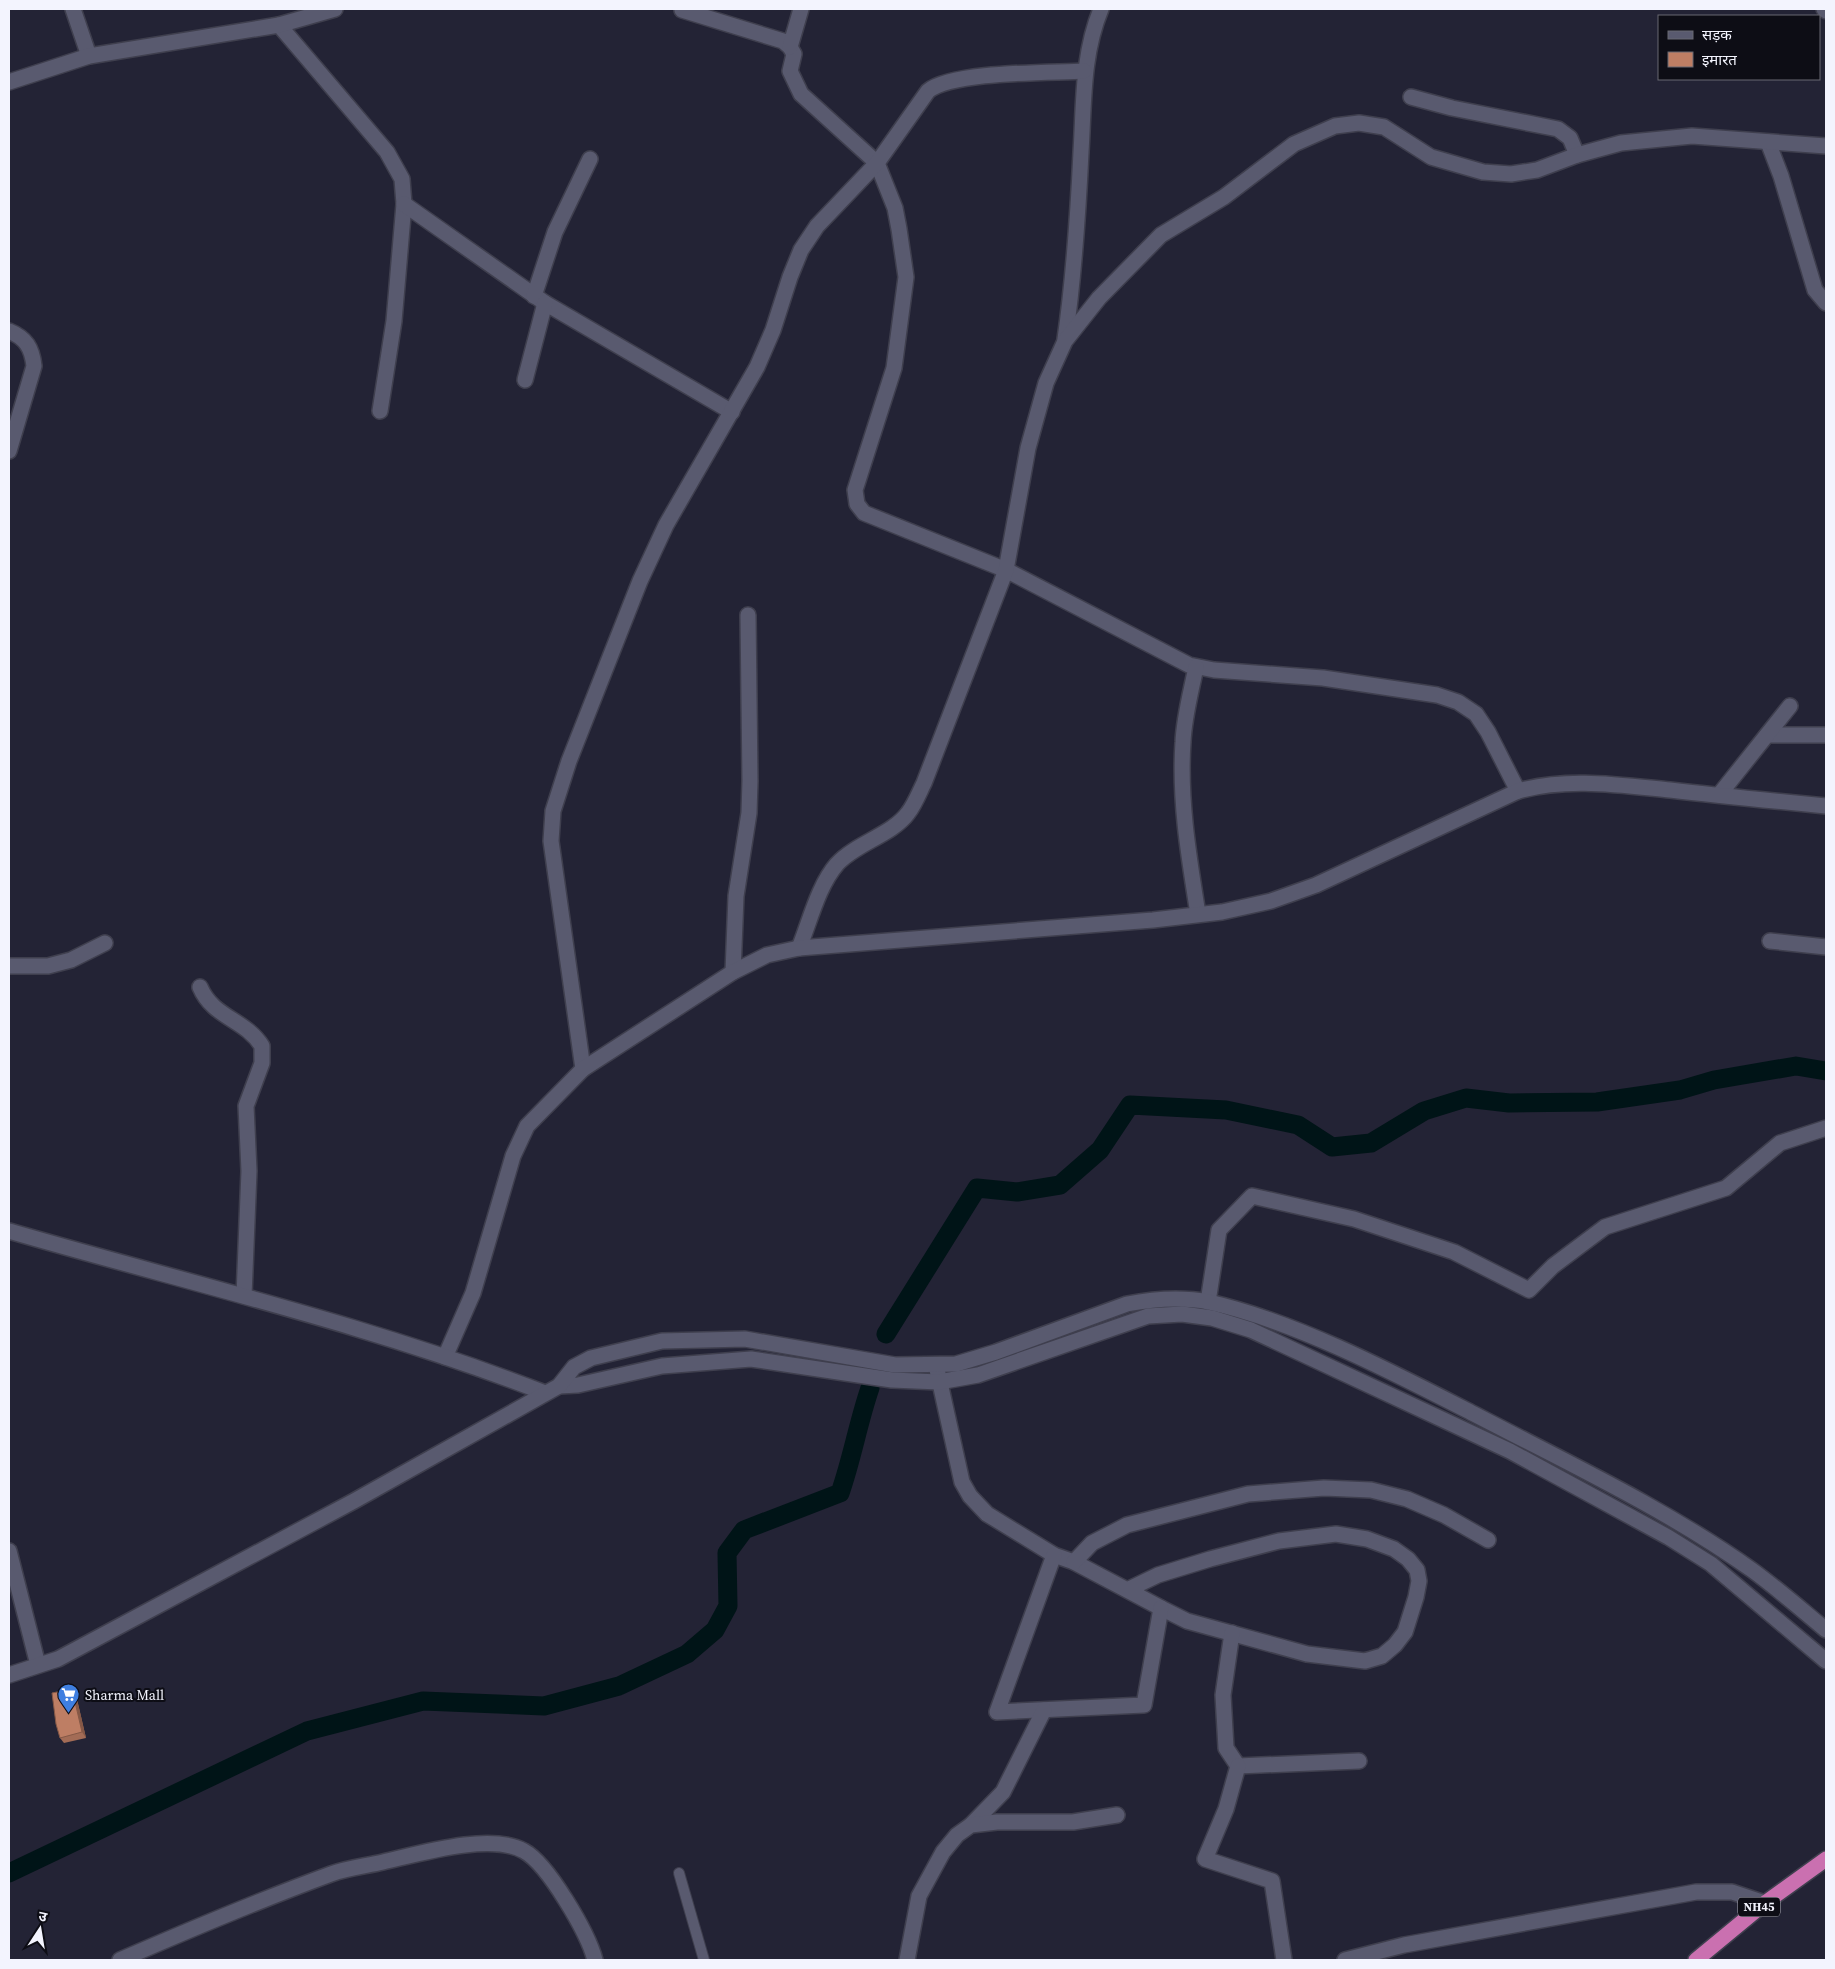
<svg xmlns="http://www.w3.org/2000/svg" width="1835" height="1969" viewBox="0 0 1835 1969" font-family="'Source Serif 4','Noto Sans Devanagari',serif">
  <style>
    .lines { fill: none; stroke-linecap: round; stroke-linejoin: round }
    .canal { stroke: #001417; stroke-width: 19 }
    .service-casing { stroke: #3f3f4e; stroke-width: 12 }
    .minor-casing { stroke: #3f3f4e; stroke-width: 18 }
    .tertiary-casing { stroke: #3f3f4e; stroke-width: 18 }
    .trunk-casing { stroke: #3f3f4e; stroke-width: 18 }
    .service { stroke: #595a6f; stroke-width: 10 }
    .minor { stroke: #595a6f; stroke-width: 15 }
    .tertiary { stroke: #595a6f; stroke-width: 15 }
    .trunk { stroke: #ca70b0; stroke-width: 15 }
    .wall { fill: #a36c56 }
    .shaded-wall { fill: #855846 }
    .building { fill: #be7e64; stroke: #855846 }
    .labels { text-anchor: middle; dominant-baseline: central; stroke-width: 4; stroke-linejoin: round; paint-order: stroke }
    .shield { fill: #0d0d15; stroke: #aeafb8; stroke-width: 1 }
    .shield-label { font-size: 12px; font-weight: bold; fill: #f3f4fe }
    .poi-label { font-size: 14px; fill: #f3f4fe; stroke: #0d0d15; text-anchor: start }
  </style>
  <rect width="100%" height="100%" fill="#232335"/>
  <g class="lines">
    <g class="canal">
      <polyline points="886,1334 977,1188 1017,1192 1060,1185 1100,1150 1130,1105 1226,1110 1298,1125 1332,1147 1371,1143 1424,1111 1466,1098 1509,1103 1597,1102 1680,1090 1714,1080 1796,1066 1826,1071"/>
      <path d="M9 1873 307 1731 423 1701 544 1706 619 1686 687 1654 715 1630 728 1606 727 1553 744 1530 840 1493C852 1459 858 1423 870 1388"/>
    </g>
    <defs>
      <polyline id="service" points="679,1873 704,1960"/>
      <g id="minor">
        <polyline points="73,9 89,56"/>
        <polyline points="1824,9 1826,11"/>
        <polyline points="682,10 783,41 790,47 794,54 790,71 801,94 877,163 895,208 899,229 906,277 894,368 855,490 857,504 864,513 1006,570 1189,665 1214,670 1323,678 1437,695 1458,702 1476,714 1488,732 1518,791"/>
        <polyline points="279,25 387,152 402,179 404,204 394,321 380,411"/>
        <polyline points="790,47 801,9"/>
        <polyline points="9,82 89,56 279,25 335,9"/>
        <polyline points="1411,97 1452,108 1558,129 1570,138 1577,155"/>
        <polyline points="1768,142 1781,176 1815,290 1826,303"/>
        <polyline points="404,204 545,303 732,412"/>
        <polyline points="534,296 555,232 590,159"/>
        <path d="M9 331C26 338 32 348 34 366L9 451"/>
        <path d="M1065 339C1074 277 1078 215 1081 152 1084 103 1082 55 1101 9"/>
        <polyline points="525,380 545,303"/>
        <path d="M1196 667C1191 692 1184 717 1183 742 1179 800 1189 858 1198 914"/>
        <polyline points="1767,735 1826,735"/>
        <polyline points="1719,795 1790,706"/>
        <polyline points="1770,941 1826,947"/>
        <path d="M799 948C810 921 818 886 837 864 856 843 892 835 908 813 915 804 919 793 924 783L1006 570 1028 448 1046 383 1065 341 1099 298 1161 235 1224 197 1294 144 1335 126 1359 123 1384 127 1431 157 1483 172 1511 174 1537 170 1577 155 1621 143 1692 136 1826 146"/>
        <polyline points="9,966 48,966 71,960 105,943"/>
        <polyline points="733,972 736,896 749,813 750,781 748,615"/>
        <path d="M200 987C213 1018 245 1019 262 1046V1063L246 1106 249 1171 244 1296"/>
        <path d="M583 1069 551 841 553 811 569 761 640 581 666 525 757 367 773 330 790 277 801 250 817 226 877 163 928 91C953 71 1049 73 1084 71"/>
        <polyline points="1208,1302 1219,1230 1252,1196 1354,1219 1454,1252 1529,1290 1553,1266 1605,1227 1726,1188 1780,1143 1826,1128"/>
        <path d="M445 1357 473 1293 513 1156 527 1126 583 1069 733 972 767 955 799 948 1153 920 1222 912 1271 901 1316 885 1518 791C1567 777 1620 785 1670 790 1722 796 1774 801 1826 806"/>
        <polyline points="936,1365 962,1482 970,1496 987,1514 1054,1555 1074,1562 1127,1590 1161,1608 1187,1621 1307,1654 1365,1661 1382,1656 1395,1645 1405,1632 1416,1597 1419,1581 1417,1570 1408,1559 1394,1549 1367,1539 1336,1534 1279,1541 1210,1559 1158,1575 1127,1590"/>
        <polyline points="9,1551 38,1665"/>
        <polyline points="1054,1555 997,1712 1144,1705 1161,1608"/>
        <polyline points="1074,1562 1092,1543 1127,1525 1248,1494 1324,1488 1371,1490 1407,1499 1444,1515 1488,1540"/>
        <polyline points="1232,1633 1223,1695 1226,1748 1238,1766 1359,1761"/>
        <polyline points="1238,1766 1226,1809 1205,1859 1272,1881 1284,1960"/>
        <polyline points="971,1825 1003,1792 1044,1710"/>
        <path d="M120 1960C189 1930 260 1900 331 1874 347 1868 366 1866 383 1862 418 1854 491 1832 524 1851 548 1864 588 1933 595 1960"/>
        <polyline points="907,1960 919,1896 943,1852 957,1835 971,1825 997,1822 1073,1822 1117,1815"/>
        <polyline points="1345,1960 1404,1945 1696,1892 1732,1892 1765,1903"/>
      </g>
      <g id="tertiary">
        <path d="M9 1231C188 1283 371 1325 545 1393"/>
        <polyline points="559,1386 578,1385 662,1366 751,1359 892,1380 939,1382 978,1375 1148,1316 1182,1314 1212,1318 1251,1330 1510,1451 1668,1537 1711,1564 1826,1661"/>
        <path d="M9 1675 58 1659 354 1501 559 1386 574 1367 591 1358 662 1341 745 1339 895 1365 956 1364 996 1352 1127 1304C1153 1299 1183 1297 1209 1302 1297 1322 1394 1373 1474 1414 1568 1463 1666 1509 1752 1570 1778 1589 1802 1610 1826 1630"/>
      </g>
      <polyline id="trunk" points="1696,1960 1765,1903 1826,1859"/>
    </defs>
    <use href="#service" class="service-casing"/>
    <use href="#minor" class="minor-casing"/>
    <use href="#tertiary" class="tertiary-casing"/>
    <use href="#trunk" class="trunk-casing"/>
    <use href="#service" class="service"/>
    <use href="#minor" class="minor"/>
    <use href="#tertiary" class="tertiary"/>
    <use href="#trunk" class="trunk"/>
  </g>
  <polygon class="wall" points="72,1689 76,1695 86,1738 64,1743 60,1738"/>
  <polygon class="shaded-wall" points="72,1689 76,1695 86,1738 82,1732"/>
  <polygon class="building" points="72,1689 82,1732 60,1738 56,1724 52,1693"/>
  <defs>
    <symbol id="supermarket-pin" viewBox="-11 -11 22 30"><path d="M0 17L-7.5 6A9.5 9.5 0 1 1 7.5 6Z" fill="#3f7fe0" stroke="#0d0d15"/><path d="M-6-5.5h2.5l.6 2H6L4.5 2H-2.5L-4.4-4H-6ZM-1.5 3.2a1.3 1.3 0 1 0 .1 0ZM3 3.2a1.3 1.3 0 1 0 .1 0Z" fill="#fff"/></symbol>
  </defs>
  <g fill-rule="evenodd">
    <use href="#supermarket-pin" x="56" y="1682" width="25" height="34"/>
  </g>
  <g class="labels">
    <rect class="shield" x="1738" y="1897.5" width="42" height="19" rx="4"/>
    <g class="shield-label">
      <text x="1759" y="1907">NH45</text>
    </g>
    <g class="poi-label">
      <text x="85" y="1695">Sharma Mall</text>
    </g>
  </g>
  <rect width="1835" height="1969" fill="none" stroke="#f3f4fe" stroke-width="20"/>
  <rect x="1658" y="15" width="162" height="65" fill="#0d0d15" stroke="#696972"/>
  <rect x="1668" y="31" width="25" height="8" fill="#595a6f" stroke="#696972"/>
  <text x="1702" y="40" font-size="15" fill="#f3f4fe">सड़क</text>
  <rect x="1668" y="52" width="25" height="15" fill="#be7e64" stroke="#696972"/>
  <text x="1702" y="65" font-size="15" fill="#f3f4fe">इमारत</text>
  <g transform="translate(40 1929) rotate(12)" stroke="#0d0d15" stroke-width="4" paint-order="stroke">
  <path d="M0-4L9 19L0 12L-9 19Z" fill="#f3f4fe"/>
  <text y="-8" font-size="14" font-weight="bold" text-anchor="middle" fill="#f3f4fe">उ</text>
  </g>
</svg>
